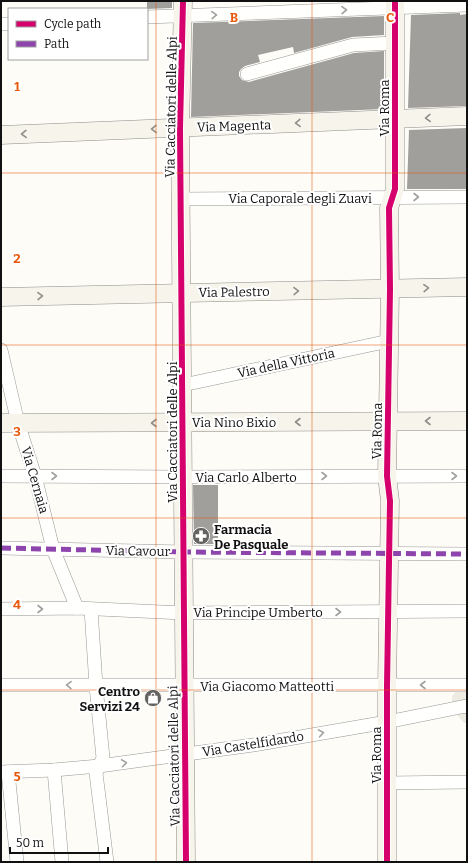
<svg xmlns="http://www.w3.org/2000/svg" width="468" height="863" viewBox="0 0 468 863" font-family="Bitter,serif">
  <style>
    .plaza { fill: #edebe2 }
    .building { fill: #a19f9c }
    .lines { fill: none; stroke-linecap: round; stroke-linejoin: round }
    .street-casing { stroke: #979795; stroke-width: 14 }
    .secondary-casing { stroke: #8e8d8b; stroke-width: 19 }
    .street { stroke: #fffffe; stroke-width: 13 }
    .secondary { stroke: #f6f4eb; stroke-width: 18 }
    .quiet { stroke: #8e44ad; stroke-width: 5; stroke-dasharray: 10 5; stroke-linecap: butt }
    .cycleway-casing { stroke: #fff; stroke-width: 8 }
    .cycleway { stroke: #d6006c; stroke-width: 6 }
    .oneway { stroke: #a0a09f }
    .oneway2 { stroke: #8f8e89 }
    .grid { fill: none; stroke: #e8590c; stroke-width: 1; stroke-opacity: 0.55 }
    .labels { text-anchor: middle; dominant-baseline: central; stroke-width: 4; stroke-linejoin: round; paint-order: stroke }
    .street-label { font-size: 13px; fill: #111; stroke: #fff }
    .poi-label { font-size: 13px; font-weight: bold; fill: #111; stroke: #fff; text-anchor: start }
    .grid-label { font-size: 13px; text-anchor: middle; font-weight: bold; fill: #e8590c; stroke: #fff; stroke-width: 4; stroke-linejoin: round; paint-order: stroke }
  </style>
  <rect width="100%" height="100%" fill="#fdfcf7"/>
  <polygon class="plaza" points="467,679 467,723 464,723 458,716 455,708 452,702 452,696"/>
  <g class="building">
    <polygon points="147,1 172,1 172,8 147,9"/>
    <polygon points="460,13 460,15 467,14 467,106 408,108 411,15"/>
    <polygon points="384,16 384,35 352,37 294,53 293,47 258,55 260,62 245,66 241,69 239,72 239,76 242,80 249,82 354,53 384,51 384,109 191,117 193,23"/>
    <polygon points="467,128 467,189 407,189 409,130"/>
    <polygon points="193,485 218,485 218,544 194,544"/>
  </g>
  <g class="lines">
    <defs>
      <g id="street">
        <polyline points="147,17 467,5"/>
        <polyline points="1,24 9,24"/>
        <polyline points="247,74 353,45 394,43"/>
        <polyline points="181,199 467,197"/>
        <polyline points="1,350 18,423 35,476 53,549 77,608"/>
        <polyline points="183,385 389,341"/>
        <polyline points="1,476 183,477 467,476"/>
        <polyline points="1,548 183,552 467,554"/>
        <polyline points="1,609 77,608 183,613 467,611"/>
        <polyline points="91,609 96,686 103,758 96,773 107,862"/>
        <polyline points="1,685 467,685"/>
        <polyline points="54,770 62,862"/>
        <polyline points="1,772 54,770 99,766 253,745 387,722 466,706 467,707"/>
        <polyline points="8,772 17,862"/>
        <polyline points="387,783 467,782"/>
      </g>
      <g id="secondary">
        <polyline points="183,1 180,128 186,862"/>
        <polyline points="1,135 467,116"/>
        <polyline points="1,297 467,287"/>
        <polyline points="1,423 467,421"/>
        <polyline points="387,862 387,686 390,501 387,476 390,289 389,208 395,189 395,1"/>
      </g>
    </defs>
    <use href="#street" class="street-casing"/>
    <use href="#secondary" class="secondary-casing"/>
    <use href="#street" class="street"/>
    <use href="#secondary" class="secondary"/>
    <polyline class="quiet" points="1,548 183,552 467,554"/>
    <defs>
      <g id="cycleway">
        <polyline points="183,1 180,128 186,862"/>
        <polyline points="387,862 387,686 390,501 387,476 390,289 389,208 395,189 395,1"/>
      </g>
    </defs>
    <use href="#cycleway" class="cycleway-casing"/>
    <use href="#cycleway" class="cycleway"/>
  </g>
  <defs><path id="oneway-chevron" d="M-2-3.5L2.5 0L-2 3.5" fill="none" stroke-width="1.6" stroke-linecap="round" stroke-linejoin="round"/></defs>
  <g class="oneway">
    <use href="#oneway-chevron" transform="translate(344 10) rotate(-2)"/>
    <use href="#oneway-chevron" transform="translate(214 15) rotate(-2)"/>
    <use href="#oneway-chevron" transform="translate(416 197)"/>
    <use href="#oneway-chevron" transform="translate(54 476)"/>
    <use href="#oneway-chevron" transform="translate(324 476)"/>
    <use href="#oneway-chevron" transform="translate(454 476)"/>
    <use href="#oneway-chevron" transform="translate(40 609)"/>
    <use href="#oneway-chevron" transform="translate(338 612)"/>
    <use href="#oneway-chevron" transform="translate(69 685) rotate(-179)"/>
    <use href="#oneway-chevron" transform="translate(423 685) rotate(180)"/>
    <use href="#oneway-chevron" transform="translate(321 733) rotate(-10)"/>
    <use href="#oneway-chevron" transform="translate(124 763) rotate(-8)"/>
  </g>
  <g class="oneway2">
    <use href="#oneway-chevron" transform="translate(428 118) rotate(178)"/>
    <use href="#oneway-chevron" transform="translate(298 123) rotate(178)"/>
    <use href="#oneway-chevron" transform="translate(154 129) rotate(178)"/>
    <use href="#oneway-chevron" transform="translate(24 134) rotate(178)"/>
    <use href="#oneway-chevron" transform="translate(426 288) rotate(-2)"/>
    <use href="#oneway-chevron" transform="translate(296 291) rotate(-1)"/>
    <use href="#oneway-chevron" transform="translate(40 296) rotate(-1)"/>
    <use href="#oneway-chevron" transform="translate(428 421) rotate(180)"/>
    <use href="#oneway-chevron" transform="translate(298 422) rotate(180)"/>
    <use href="#oneway-chevron" transform="translate(154 423) rotate(180)"/>
  </g>
  <path class="grid" d="M156 1V862M312 1V862M1 173H467M1 345H467M1 518H467M1 690H467"/>
  <defs>
    <symbol id="pharmacy-disc" viewBox="-11 -11 22 22"><circle r="9.5" fill="#646362" stroke="#fff"/><path d="M-2-6h4v4h4v4h-4v4h-4v-4h-4v-4h4Z" fill="#fff"/></symbol>
    <symbol id="shop-disc" viewBox="-11 -11 22 22"><circle r="9.5" fill="#646362" stroke="#fff"/><path d="M-5-2.5h2.3a2.7 3.5 0 0 1 5.4 0H5L5.5 6h-11ZM-1.5-2.5h3a1.5 2.3 0 0 0-3 0Z" fill="#fff"/></symbol>
  </defs>
  <g fill-rule="evenodd">
    <use href="#pharmacy-disc" x="191" y="526" width="20" height="20"/>
    <use href="#shop-disc" x="143" y="688" width="20" height="20"/>
  </g>
  <g class="labels">
    <g class="street-label">
      <text transform="translate(171 107) rotate(-89)">Via Cacciatori delle Alpi</text>
      <text transform="translate(384 108) rotate(-90)">Via Roma</text>
      <text transform="translate(234 126) rotate(-2)">Via Magenta</text>
      <text x="300" y="198">Via Caporale degli Zuavi</text>
      <text transform="translate(234 292) rotate(-1)">Via Palestro</text>
      <text transform="translate(286 363) rotate(-12)">Via della Vittoria</text>
      <text x="234" y="422">Via Nino Bixio</text>
      <text transform="translate(377 431) rotate(-89)">Via Roma</text>
      <text transform="translate(172 432) rotate(-90)">Via Cacciatori delle Alpi</text>
      <text x="246" y="477">Via Carlo Alberto</text>
      <text transform="translate(35 480) rotate(74)">Via Cernaia</text>
      <text transform="translate(138 551) rotate(1)">Via Cavour</text>
      <text x="258" y="612">Via Principe Umberto</text>
      <text x="267" y="686">Via Giacomo Matteotti</text>
      <text transform="translate(253 744) rotate(-9)">Via Castelfidardo</text>
      <text transform="translate(376 755) rotate(-90)">Via Roma</text>
      <text transform="translate(174 756) rotate(-91)">Via Cacciatori delle Alpi</text>
    </g>
    <g class="poi-label">
      <text x="214" y="529">Farmacia<tspan x="214" dy="15">De Pasquale</tspan></text>
      <text x="140" y="691" text-anchor="end">Centro<tspan x="140" dy="15">Servizi 24</tspan></text>
    </g>
  </g>
  <g class="grid-label">
    <text x="234" y="22">B</text>
    <text x="390" y="22">C</text>
    <text x="17" y="91">1</text>
    <text x="17" y="263">2</text>
    <text x="17" y="436">3</text>
    <text x="17" y="609">4</text>
    <text x="17" y="781">5</text>
  </g>
  <rect width="468" height="863" fill="none" stroke="#111111" stroke-width="4"/>
  <rect x="8" y="8" width="140" height="52" fill="#ffffff" stroke="#a0a0a0"/>
  <rect x="16" y="21" width="20" height="6" fill="#d6006c" stroke="#a0a0a0"/>
  <text x="44" y="28" font-size="12" fill="#111111">Cycle path</text>
  <rect x="16" y="41" width="20" height="6" fill="#8e44ad" stroke="#a0a0a0"/>
  <text x="44" y="48" font-size="12" fill="#111111">Path</text>
  <path d="M10 847v6h98v-6" fill="none" stroke="#111111" stroke-width="2"/>
  <text x="16" y="847" font-size="12" fill="#111111" stroke="#ffffff" stroke-width="3" paint-order="stroke">50 m</text>
</svg>
